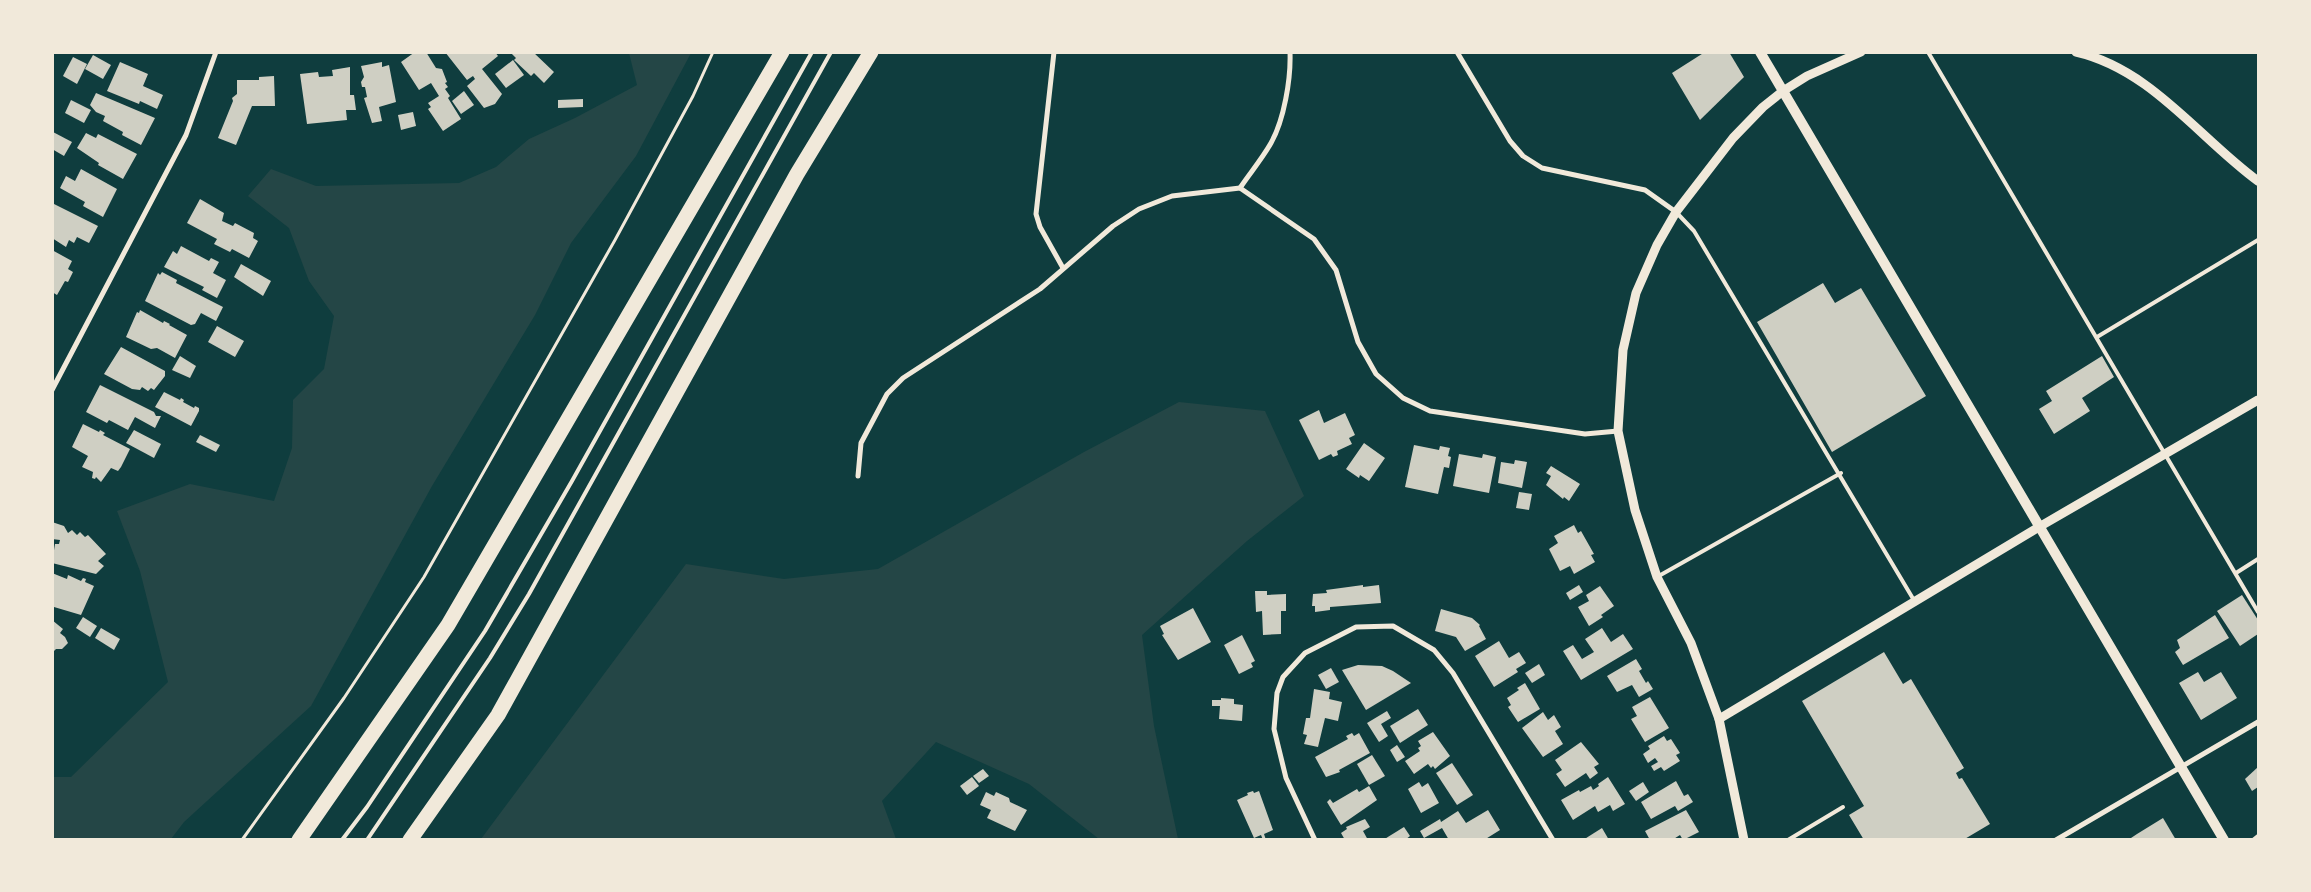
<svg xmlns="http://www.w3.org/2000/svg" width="2311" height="892" viewBox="0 0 2311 892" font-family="Roboto,sans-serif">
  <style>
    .green { fill: #244646 }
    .building { fill: #cfcfc3 }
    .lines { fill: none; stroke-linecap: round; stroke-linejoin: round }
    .path { stroke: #f1e9da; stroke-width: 3 }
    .service { stroke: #f1e9da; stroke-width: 4 }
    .minor { stroke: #f1e9da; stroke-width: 5 }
    .tertiary { stroke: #f1e9da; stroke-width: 9 }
    .secondary { stroke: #f1e9da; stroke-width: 10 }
    .motorway { stroke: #f1e9da; stroke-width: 15 }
  </style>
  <rect width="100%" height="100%" fill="#0f3d3e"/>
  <g class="green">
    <polygon points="629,53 691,53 636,156 571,243 535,315 432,486 311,706 184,822 171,839 53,839 53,777 71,777 168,682 140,571 117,511 190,484 274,501 292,448 293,400 324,369 334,316 309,281 289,228 248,196 271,169 316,186 459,183 496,167 529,139 575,118 637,85"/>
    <polygon points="1179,402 1265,411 1304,496 1247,541 1142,635 1154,726 1178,839 1099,839 1029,784 936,742 882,801 896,839 481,839 686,564 784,579 878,569 1084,452"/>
  </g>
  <g class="building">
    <polygon points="415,52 426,52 436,68 442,69 447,82 445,83 448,87 445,89 450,96 448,98 461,119 443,131 428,109 431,107 428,103 439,96 431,83 419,90 401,62"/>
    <polygon points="445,52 495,52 498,56 482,69 502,94 495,104 484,108 467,86 475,79 473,76 467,80"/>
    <polygon points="510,52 533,52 554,72 544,83 534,73 531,76 514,60 516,58"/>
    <polygon points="1705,52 1729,52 1744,77 1700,120 1672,73"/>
    <polygon points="93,55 111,65 103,79 85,69"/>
    <polygon points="73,57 87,64 77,84 63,76"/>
    <polygon points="513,60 524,75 506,88 495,74"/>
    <polygon points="120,62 148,74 143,86 163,95 157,109 140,101 139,104 107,91"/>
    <polygon points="382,62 382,67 389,65 396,102 379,107 382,121 372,123 364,98 367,97 365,87 362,87 361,82 364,77 361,66"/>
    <polygon points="350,67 350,95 354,95 356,110 346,110 347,120 307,124 300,74 318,72 319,77 333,76 332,70"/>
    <polygon points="274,76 275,106 252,106 236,145 218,138 233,101 232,98 237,94 237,80 259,80 259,77"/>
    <polygon points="464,91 474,105 461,114 452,101"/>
    <polygon points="96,93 155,118 141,145 122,135 123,132 103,121 105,116 96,112 90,105"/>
    <polygon points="583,99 583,107 558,108 558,100"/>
    <polygon points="71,100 91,110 84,123 65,113"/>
    <polygon points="413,112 416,126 401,130 398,115"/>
    <polygon points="53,132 72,142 64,156 52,149"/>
    <polygon points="86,133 96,138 98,134 137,154 123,179 98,165 99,163 77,148"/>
    <polygon points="81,169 117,189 103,217 83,206 85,202 60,188 66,176 75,181"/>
    <polygon points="200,199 224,213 222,221 233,226 235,223 254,233 253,238 258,241 249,258 232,249 230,252 214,244 217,239 187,223"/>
    <polygon points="52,203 98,226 89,243 77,237 74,243 69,240 66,247 52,238"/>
    <polygon points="181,246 209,261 211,258 219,262 213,273 226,280 217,298 202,290 204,287 164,267 173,251 177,254"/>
    <polygon points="52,250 72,261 68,269 73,272 68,282 65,281 57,295 52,292"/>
    <polygon points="241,264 271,281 263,296 234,277"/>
    <polygon points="162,272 177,280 176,283 223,307 216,321 201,313 195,324 191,325 145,301 158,273 160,275"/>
    <polygon points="1823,283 1835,303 1861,288 1926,396 1832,452 1757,322"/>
    <polygon points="140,310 163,323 164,321 170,324 169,325 187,335 175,358 157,348 151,349 126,337 137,312 139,313"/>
    <polygon points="217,326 244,341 235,357 208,342"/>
    <polygon points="121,347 165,371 165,376 154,390 151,388 148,391 142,387 140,390 132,389 104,374"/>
    <polygon points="180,356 196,366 190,378 172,370"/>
    <polygon points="2102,356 2114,377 2082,398 2090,411 2054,434 2039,409 2052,401 2046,391"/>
    <polygon points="100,385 154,412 156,416 161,416 155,428 135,417 128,430 109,420 107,423 86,412"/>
    <polygon points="164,392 180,400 181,398 184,400 183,402 194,408 195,406 199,408 199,411 191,426 155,407"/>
    <polygon points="1319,410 1324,423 1345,413 1355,435 1349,438 1352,444 1337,451 1338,455 1333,457 1331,454 1319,460 1299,420"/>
    <polygon points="83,424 99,432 100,430 105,433 103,435 130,449 121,467 118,471 111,468 101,482 96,477 95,479 92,478 93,472 82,467 88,456 72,447"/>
    <polygon points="134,430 161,444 154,458 126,443"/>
    <polygon points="200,435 220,445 216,452 196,442"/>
    <polygon points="1364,443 1385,458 1369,481 1360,475 1359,478 1346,469"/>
    <polygon points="1414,445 1439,450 1440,446 1450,448 1448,456 1451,457 1449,468 1444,467 1438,494 1405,487"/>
    <polygon points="1459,454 1482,458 1483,454 1496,457 1489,493 1453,486"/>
    <polygon points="1515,460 1527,462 1522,488 1498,483 1501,462 1514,464"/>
    <polygon points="1551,466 1580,484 1569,501 1564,497 1563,499 1546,485 1551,476 1546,473"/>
    <polygon points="1519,492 1532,494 1529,510 1516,508"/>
    <polygon points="52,522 64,526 68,533 72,530 77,535 80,532 85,537 88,535 106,554 98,561 104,566 96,574 52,563 55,544 59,544 60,540 52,539"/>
    <polygon points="1574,525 1578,533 1581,531 1594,554 1591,555 1595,562 1574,574 1570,566 1560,571 1549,549 1558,543 1554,536"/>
    <polygon points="52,573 67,579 68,575 81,581 83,578 86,579 85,582 94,586 81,615 54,607"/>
    <polygon points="1363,585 1363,587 1379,585 1381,603 1330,607 1330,610 1315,612 1315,606 1312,606 1313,594 1327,593 1326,590"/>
    <polygon points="1579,585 1583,592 1570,600 1566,593"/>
    <polygon points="1600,586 1614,606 1601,615 1603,617 1589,626 1578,607 1589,601 1586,595"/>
    <polygon points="1255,591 1267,591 1267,595 1286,594 1286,611 1281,611 1281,634 1263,635 1262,611 1256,612"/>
    <polygon points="2242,595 2258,620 2258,634 2240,646 2217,611"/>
    <polygon points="1193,608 1211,642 1178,660 1162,635 1164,634 1160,626"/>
    <polygon points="1441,609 1472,618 1480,625 1479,626 1486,639 1465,651 1456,637 1435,631"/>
    <polygon points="2215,615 2229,638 2183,665 2175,652 2180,648 2177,640"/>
    <polygon points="83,617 97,626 90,637 76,628"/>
    <polygon points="52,620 63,629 60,633 65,637 68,643 62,649 56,649 52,653"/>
    <polygon points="101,628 120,639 114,650 95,638"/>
    <polygon points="1602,628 1611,642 1623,634 1633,649 1581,680 1563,651 1573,645 1582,659 1594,652 1585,639"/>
    <polygon points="1242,635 1255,661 1251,663 1253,667 1239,674 1224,645"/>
    <polygon points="1499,641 1509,658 1519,652 1526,663 1516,669 1518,672 1494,687 1475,656"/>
    <polygon points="1884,652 1903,684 1911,679 1964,768 1956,773 1959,779 1962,778 1990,824 1963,840 1864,840 1849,815 1864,806 1802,701"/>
    <polygon points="1636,659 1642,669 1639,671 1646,683 1648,681 1653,689 1639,697 1632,685 1617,692 1607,676"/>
    <polygon points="1539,664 1545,675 1532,683 1525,673"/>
    <polygon points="1358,665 1382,666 1393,671 1411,683 1366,710 1342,670"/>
    <polygon points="1331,668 1339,682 1326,689 1318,675"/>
    <polygon points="2198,672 2204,682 2221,672 2237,698 2201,720 2179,683"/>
    <polygon points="1525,683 1540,709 1518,722 1508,707 1511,705 1507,698 1519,690 1517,688"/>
    <polygon points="1314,689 1330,692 1329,699 1342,702 1338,721 1325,718 1318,747 1304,744 1307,735 1303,734 1306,718 1310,718"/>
    <polygon points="1650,697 1669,728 1645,742 1631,719 1637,716 1632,707"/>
    <polygon points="1221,698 1234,699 1234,704 1243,705 1242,721 1219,719 1220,706 1212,706 1212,700 1221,700"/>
    <polygon points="1418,709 1428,725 1400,743 1390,726"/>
    <polygon points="1387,711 1391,718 1381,724 1388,736 1379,742 1367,723"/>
    <polygon points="1543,712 1548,720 1554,715 1561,727 1555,731 1563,744 1543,757 1522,728"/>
    <polygon points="1433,732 1450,756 1435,769 1433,766 1431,768 1428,764 1414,774 1405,761 1420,751 1418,748 1421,746 1418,741"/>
    <polygon points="1352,733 1354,736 1359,733 1370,753 1339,770 1340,772 1326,777 1315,757 1348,739 1346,736"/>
    <polygon points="1664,736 1667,741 1671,739 1680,753 1676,755 1680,761 1664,771 1661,767 1654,771 1651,766 1658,762 1655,758 1648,763 1643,754 1650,749 1648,746"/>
    <polygon points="1581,742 1599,764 1594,767 1598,773 1590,779 1586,773 1565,787 1556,774 1562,770 1555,760"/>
    <polygon points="1397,745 1405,757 1397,762 1390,750"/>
    <polygon points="1372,755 1385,776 1369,785 1357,764"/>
    <polygon points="1452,763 1473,795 1457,805 1436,773"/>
    <polygon points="2258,767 2258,787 2252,791 2245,779"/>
    <polygon points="983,769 989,776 979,783 973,776"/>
    <polygon points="972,777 979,786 967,795 960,786"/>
    <polygon points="1608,777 1625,804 1613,811 1610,805 1598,812 1595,806 1573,820 1561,800 1579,790 1580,792 1591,786 1593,790 1599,786 1598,784"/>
    <polygon points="1676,781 1684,796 1688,794 1693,802 1678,811 1675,806 1651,819 1641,802"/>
    <polygon points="1419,782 1422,787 1428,783 1439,803 1421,813 1408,789"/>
    <polygon points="1643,782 1649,792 1636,801 1629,791"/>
    <polygon points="1369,786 1377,800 1341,825 1327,802 1330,799 1333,803 1357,789 1359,792"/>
    <polygon points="1253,791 1254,793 1259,791 1273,830 1264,834 1266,840 1263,840 1261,835 1254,838 1237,800 1248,795 1247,793"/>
    <polygon points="986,792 994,796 996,792 1009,798 1010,802 1027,810 1015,831 987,818 991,810 980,805"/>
    <polygon points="1488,810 1500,830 1484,840 1449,840 1442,828 1424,838 1420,831 1440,819 1441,822 1458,811 1466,823"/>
    <polygon points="1686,810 1699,832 1683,840 1680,835 1672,840 1650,840 1645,831"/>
    <polygon points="2163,818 2176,840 2128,840 2137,834"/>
    <polygon points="1365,819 1370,827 1363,831 1368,840 1345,840 1341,833 1347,829 1346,827"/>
    <polygon points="1404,827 1410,836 1405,840 1383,840"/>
    <polygon points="1602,828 1609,840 1583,840"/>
  </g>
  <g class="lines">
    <polyline class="path" points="242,840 344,698 424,577 615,240 693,96 713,52"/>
    <g class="service">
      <polyline points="1928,52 2258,612"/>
      <polyline points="1676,212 1694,231 1915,602"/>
      <polyline points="2097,337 2258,240"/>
      <polyline points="2236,573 2258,559"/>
      <polyline points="1657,577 1841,473"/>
      <polyline points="342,840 367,807 485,631 572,481 812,52"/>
      <polyline points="367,840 490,658 529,594 831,52"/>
      <polyline points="1788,840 1843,807"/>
      <polyline points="2253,840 2258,836"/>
    </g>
    <g class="minor">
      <polyline points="1054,52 1036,214 1040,227 1063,268"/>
      <polyline points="1457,52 1510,141 1523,156 1542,168 1645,190 1676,212"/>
      <polyline points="1240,188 1314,239 1336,270 1358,342 1376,374 1403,398 1430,411 1585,434 1618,431"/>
      <polyline points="52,390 186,135 216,52"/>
      <path d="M858 476 861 443 887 394 903 378 1040 289 1113 226 1139 209 1172 196 1240 188C1250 173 1262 159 1271 143 1284 120 1291 79 1290 52"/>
      <polyline points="1315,840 1286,778 1274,729 1277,693 1283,677 1305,653 1356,627 1393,626 1434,650 1453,673 1553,840"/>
      <polyline points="2056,840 2258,722"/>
    </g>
    <g class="tertiary">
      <path d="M2076 52C2151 69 2199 138 2258 181"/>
      <polyline points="1719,719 2039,527 2258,400"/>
      <polyline points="1744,840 1719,719 1691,643 1657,577 1635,510 1618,431 1623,350 1636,293 1657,245 1676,212 1733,138 1763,107 1783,91 1807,76 1861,52"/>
    </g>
    <polyline class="secondary" points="1760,52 2224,840"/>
    <g class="motorway">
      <polyline points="299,840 448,625 782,52"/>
      <polyline points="410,840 498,715 797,174 871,52"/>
    </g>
  </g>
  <rect width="2311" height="892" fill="none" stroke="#f1e9da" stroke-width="108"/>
</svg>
